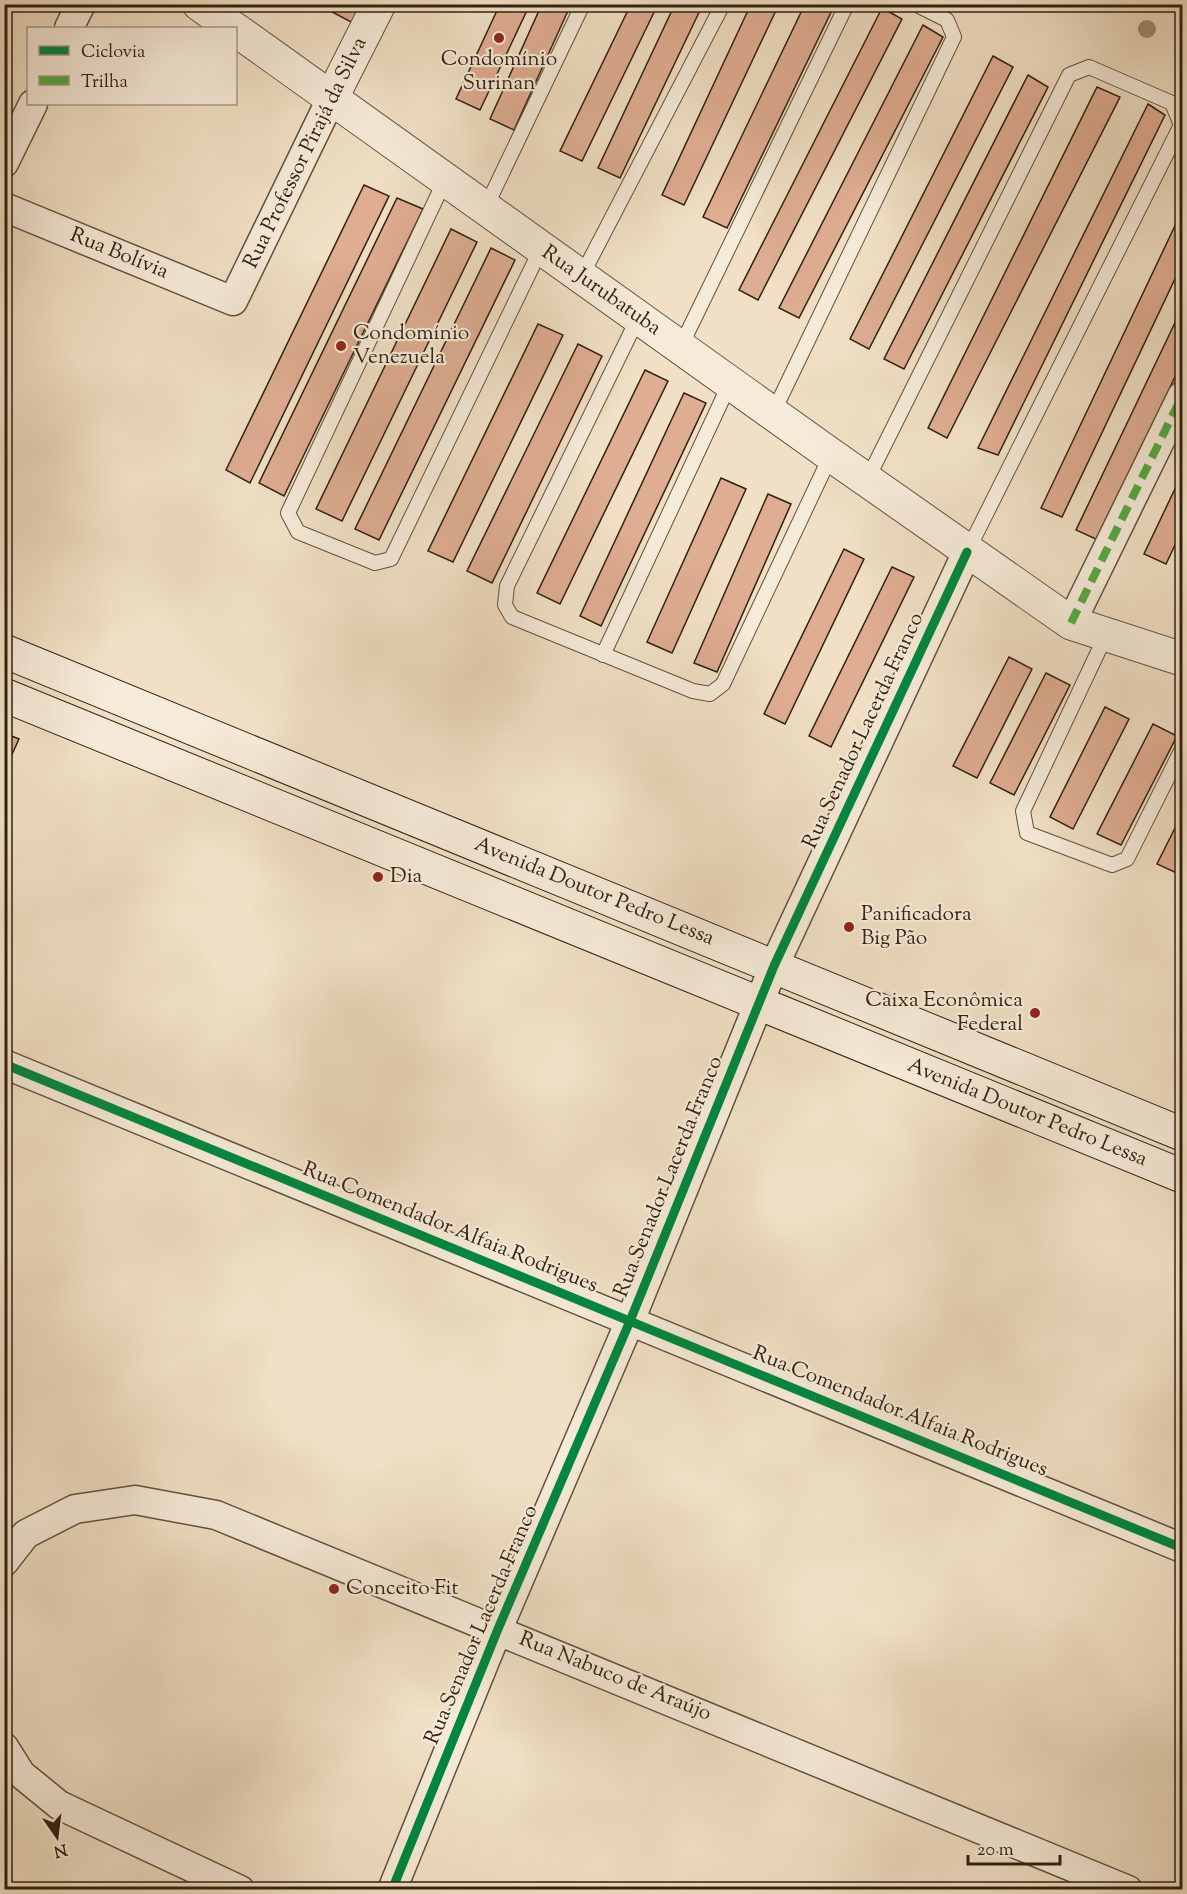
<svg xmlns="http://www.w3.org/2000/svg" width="1187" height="1894" viewBox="0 0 1187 1894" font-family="'Sorts Mill Goudy',serif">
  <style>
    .building { fill: #dfad92; stroke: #302210; stroke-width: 1.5 }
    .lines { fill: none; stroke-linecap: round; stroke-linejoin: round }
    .service-casing { stroke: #60523d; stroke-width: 16 }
    .minor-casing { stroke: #60523d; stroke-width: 31 }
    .tertiary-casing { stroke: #60523d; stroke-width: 35 }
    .secondary-casing { stroke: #302210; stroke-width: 35 }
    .service { stroke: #f6ebd9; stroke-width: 14 }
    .minor { stroke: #f6ebd9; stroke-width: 28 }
    .tertiary { stroke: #f6ebd9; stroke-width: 33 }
    .secondary { stroke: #f6ebd9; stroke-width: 33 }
    .quiet { stroke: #54aa42; stroke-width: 8; stroke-dasharray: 15 8; stroke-linecap: butt }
    .cycleway-casing { stroke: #f6ebd9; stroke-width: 13 }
    .cycleway { stroke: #00873e; stroke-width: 9 }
    .tree { fill: #9e9277 }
    .poi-dot { fill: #8f2418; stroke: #f6ebd9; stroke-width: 2 }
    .labels { text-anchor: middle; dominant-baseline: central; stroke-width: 4.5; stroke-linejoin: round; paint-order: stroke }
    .poi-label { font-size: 21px; fill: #302210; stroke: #f6ebd9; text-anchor: start }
    .street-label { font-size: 21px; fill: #302210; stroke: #f6ebd9 }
  </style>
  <rect width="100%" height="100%" fill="#f1e0c5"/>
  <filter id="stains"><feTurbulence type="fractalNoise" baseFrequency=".00333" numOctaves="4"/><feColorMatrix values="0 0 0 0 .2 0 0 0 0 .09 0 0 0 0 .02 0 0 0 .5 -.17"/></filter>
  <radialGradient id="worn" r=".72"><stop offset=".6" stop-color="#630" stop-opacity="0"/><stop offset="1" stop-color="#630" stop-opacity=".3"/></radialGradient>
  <g class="building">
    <polygon points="317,4 363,4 353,23"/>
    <polygon points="500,4 530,4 480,110 456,99"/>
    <polygon points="542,4 571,4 514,130 490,119"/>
    <polygon points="631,4 658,4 582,161 560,151"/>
    <polygon points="675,4 703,4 620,178 598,168"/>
    <polygon points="751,4 779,4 684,205 662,195"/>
    <polygon points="805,4 835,4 727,228 703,217"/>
    <polygon points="882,8 902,19 758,300 739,290"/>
    <polygon points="923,25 943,37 799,318 779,308"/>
    <polygon points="993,56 1013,67 869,349 850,339"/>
    <polygon points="1028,75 1048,87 904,369 884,359"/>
    <polygon points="1097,87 1120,97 947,438 928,428"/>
    <polygon points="1148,104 1165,115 998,455 978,448"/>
    <polygon points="364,185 389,196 250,483 226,470"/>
    <polygon points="397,198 423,209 284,496 259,483"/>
    <polygon points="1182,211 1182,264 1062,517 1041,508"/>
    <polygon points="451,229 477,242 342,521 316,509"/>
    <polygon points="491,248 515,260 379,540 355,529"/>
    <polygon points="1182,308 1182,362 1098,540 1076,530"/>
    <polygon points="538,324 563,335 453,562 428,551"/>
    <polygon points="578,344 602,356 492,583 467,571"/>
    <polygon points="645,370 668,381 560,604 537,593"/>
    <polygon points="684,393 706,403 601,626 580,616"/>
    <polygon points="1182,474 1182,530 1166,564 1144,554"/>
    <polygon points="721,478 746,489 672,653 647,642"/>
    <polygon points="768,494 791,504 717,672 694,663"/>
    <polygon points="844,549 864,559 785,724 764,714"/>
    <polygon points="892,567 914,577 831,747 809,736"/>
    <polygon points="1009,657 1032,669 977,778 953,766"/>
    <polygon points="1046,673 1070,685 1014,795 990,783"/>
    <polygon points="1105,707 1129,719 1073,829 1050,817"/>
    <polygon points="1153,724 1177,736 1121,845 1097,834"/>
    <polygon points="4,733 19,739 4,772"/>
    <polygon points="1182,814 1182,872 1181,875 1157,864"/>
  </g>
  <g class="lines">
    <defs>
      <g id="service">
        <polyline points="445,180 288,513 298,532 375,563 391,559 536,259 540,248"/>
        <polyline points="485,209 583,4"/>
        <polyline points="581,277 723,4"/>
        <polyline points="638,318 507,586 505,605 512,617 693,691 710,694 723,684 831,455"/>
        <polyline points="680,348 847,4"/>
        <polyline points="773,413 954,37 947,20 915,4"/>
        <polyline points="867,480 1069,75 1089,67 1172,103 1181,125 967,552"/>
        <polyline points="1106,635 1023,811 1027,833 1112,865 1127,859 1182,749"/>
        <polyline points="603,655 730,383"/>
      </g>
      <g id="minor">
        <polyline points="69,28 81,4"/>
        <polyline points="4,163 33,104"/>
        <polyline points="4,207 233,301 331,99"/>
        <polyline points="1071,623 1182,396"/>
        <polyline points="4,1064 1182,1548"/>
        <polyline points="4,1562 26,1534 75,1509 135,1500 216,1515 1128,1890"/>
        <polyline points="4,1747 21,1774 59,1805 240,1890"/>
        <polyline points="392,1890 498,1629 630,1321 774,966 967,552"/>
      </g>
      <g id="tertiary">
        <polyline points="199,4 233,28"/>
        <polyline points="236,30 831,455 1071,623 1182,659"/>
        <polyline points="331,99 379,4"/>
      </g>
      <g id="secondary">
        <polyline points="4,651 1182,1134"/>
        <polyline points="4,695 1182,1176"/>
      </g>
    </defs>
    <use href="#service" class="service-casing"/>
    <use href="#minor" class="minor-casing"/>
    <use href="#tertiary" class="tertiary-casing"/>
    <use href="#secondary" class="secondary-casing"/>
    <use href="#service" class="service"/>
    <use href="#minor" class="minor"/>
    <use href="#tertiary" class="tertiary"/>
    <use href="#secondary" class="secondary"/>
    <polyline class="quiet" points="1071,623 1182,396"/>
    <defs>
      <g id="cycleway">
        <polyline points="4,1064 1182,1548"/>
        <polyline points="392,1890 498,1629 630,1321 774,966 967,552"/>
      </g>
    </defs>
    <use href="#cycleway" class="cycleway-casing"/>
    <use href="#cycleway" class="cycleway"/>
  </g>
  <circle class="tree" cx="1147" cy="29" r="9"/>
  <g class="poi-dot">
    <circle cx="499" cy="38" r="6"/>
    <circle cx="341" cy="346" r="6"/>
    <circle cx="378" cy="877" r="6"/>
    <circle cx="849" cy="927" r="6"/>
    <circle cx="1035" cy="1013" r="6"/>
    <circle cx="334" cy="1589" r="6"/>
  </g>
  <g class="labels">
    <g class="poi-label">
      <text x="499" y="60" text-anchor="middle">Condomínio<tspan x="499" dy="24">Surinan</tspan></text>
      <text x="353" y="334">Condomínio<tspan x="353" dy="24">Venezuela</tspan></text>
      <text x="390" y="877">Dia</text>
      <text x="861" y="915">Panificadora<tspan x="861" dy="24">Big Pão</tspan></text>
      <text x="1023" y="1001" text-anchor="end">Caixa Econômica<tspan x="1023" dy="24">Federal</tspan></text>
      <text x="346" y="1589">Conceito Fit</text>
    </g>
    <g class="street-label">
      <text transform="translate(306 153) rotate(-64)">Rua Professor Pirajá da Silva</text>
      <text transform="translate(119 254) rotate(22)">Rua Bolívia</text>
      <text transform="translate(601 291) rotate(35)">Rua Jurubatuba</text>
      <text transform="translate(864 731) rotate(-65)">Rua Senador Lacerda Franco</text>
      <text transform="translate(594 892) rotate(22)">Avenida Doutor Pedro Lessa</text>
      <text transform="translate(1027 1113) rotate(22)">Avenida Doutor Pedro Lessa</text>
      <text transform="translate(669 1177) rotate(-68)">Rua Senador Lacerda Franco</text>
      <text transform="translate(450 1228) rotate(22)">Rua Comendador Alfaia Rodrigues</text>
      <text transform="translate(900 1412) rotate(22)">Rua Comendador Alfaia Rodrigues</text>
      <text transform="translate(482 1625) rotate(-67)">Rua Senador Lacerda Franco</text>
      <text transform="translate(615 1677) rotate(22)">Rua Nabuco de Araújo</text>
    </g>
  </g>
  <rect width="1187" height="1894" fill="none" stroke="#f1e0c5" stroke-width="24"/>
  <rect x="6" y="6" width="1175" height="1882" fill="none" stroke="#302210" stroke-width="3"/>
  <rect x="12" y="12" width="1163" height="1870" fill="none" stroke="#302210" stroke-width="1.5"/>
  <rect x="27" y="27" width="210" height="78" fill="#f6ebd9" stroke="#a79b89" stroke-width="1.5"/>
  <rect x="39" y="46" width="30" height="9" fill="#00873e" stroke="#a79b89" stroke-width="1.5"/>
  <text x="81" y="57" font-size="18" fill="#302210">Ciclovia</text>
  <rect x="39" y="76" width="30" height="9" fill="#54aa42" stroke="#a79b89" stroke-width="1.5"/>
  <text x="81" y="87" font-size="18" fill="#302210">Trilha</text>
  <g transform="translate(57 1837) rotate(166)" stroke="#f6ebd9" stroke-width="4.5" paint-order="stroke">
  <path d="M0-4.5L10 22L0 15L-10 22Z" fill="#302210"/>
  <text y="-9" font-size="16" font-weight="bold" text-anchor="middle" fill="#302210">N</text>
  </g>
  <path d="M968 1855v9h92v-9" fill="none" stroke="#302210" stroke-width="3"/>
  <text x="977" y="1855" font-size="18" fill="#302210" stroke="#f6ebd9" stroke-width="4.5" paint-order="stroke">20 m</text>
  <rect width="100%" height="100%" filter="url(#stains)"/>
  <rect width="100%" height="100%" fill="url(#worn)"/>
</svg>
